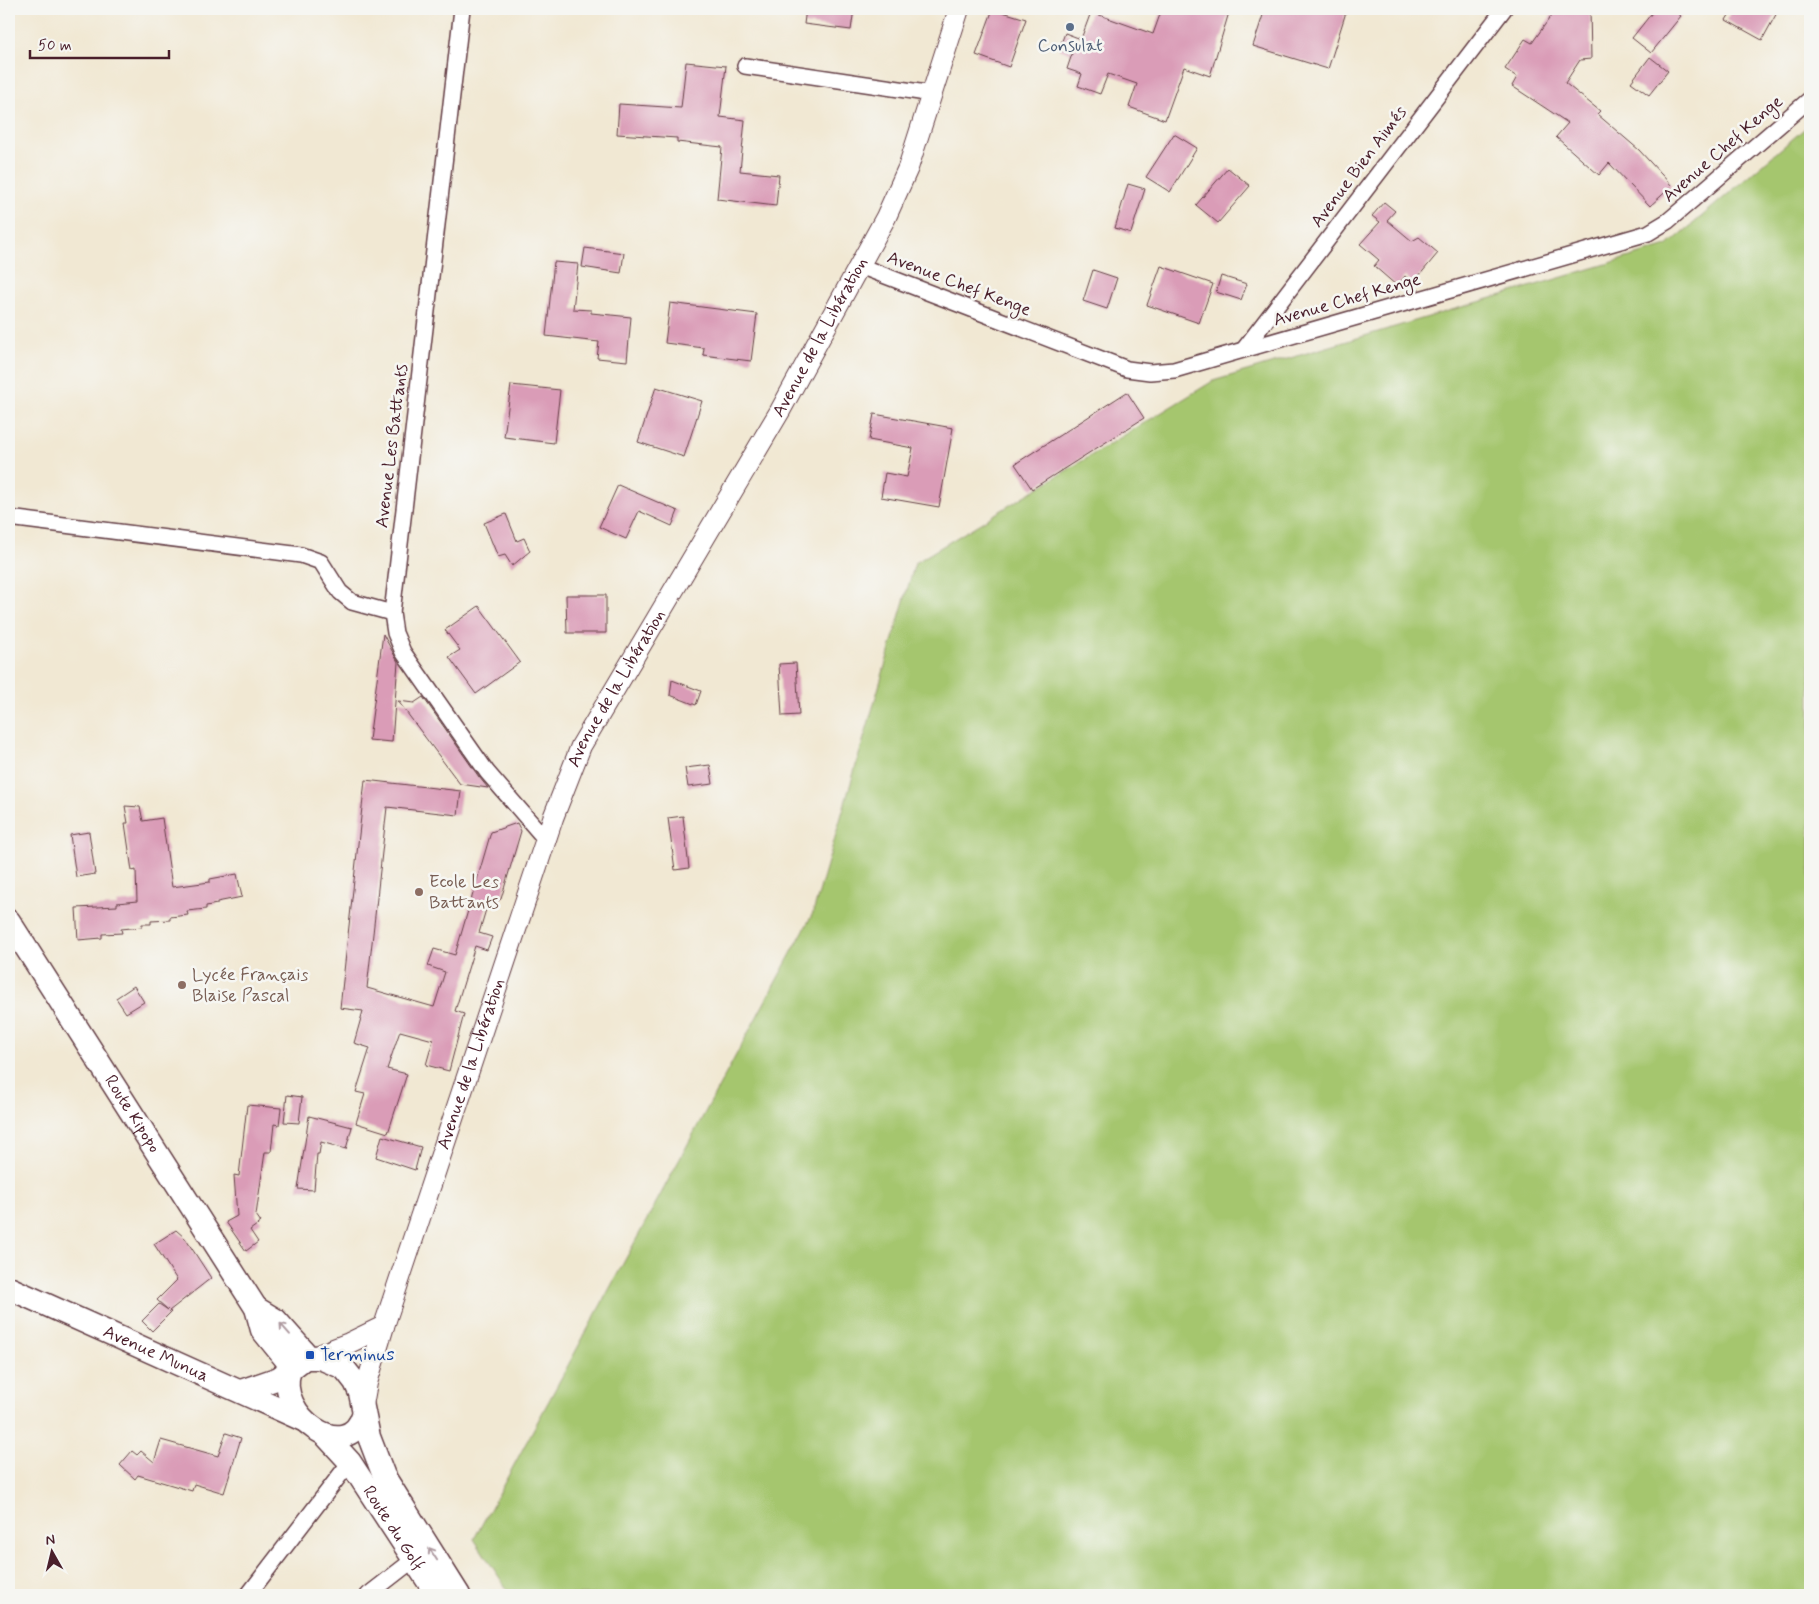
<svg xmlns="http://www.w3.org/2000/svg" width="1819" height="1604" viewBox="0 0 1819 1604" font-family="Mynerve,sans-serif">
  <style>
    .green { fill: #a5c66e; stroke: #78724c }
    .building { fill: #da9cb7 }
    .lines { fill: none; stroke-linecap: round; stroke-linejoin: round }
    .minor-casing { stroke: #633d44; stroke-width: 18 }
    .tertiary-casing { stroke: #633d44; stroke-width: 22 }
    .secondary-casing { stroke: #633d44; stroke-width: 25 }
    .minor { stroke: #fff; stroke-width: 15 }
    .tertiary { stroke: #fff; stroke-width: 20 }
    .secondary { stroke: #fff; stroke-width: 22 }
    .oneway { stroke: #ae9aa0 }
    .service-dot { fill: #5c6f8a; stroke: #f6f6f2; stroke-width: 2 }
    .education-dot { fill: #8d6e63; stroke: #f6f6f2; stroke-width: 2 }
    .transit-dot { fill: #1a4fb4; stroke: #f6f6f2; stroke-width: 2 }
    .labels { text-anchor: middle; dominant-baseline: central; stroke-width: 5; stroke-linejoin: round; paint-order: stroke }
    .service-label { font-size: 18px; fill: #4e5e75; stroke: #f6f6f2 }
    .street-label { font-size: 18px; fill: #4a1f2b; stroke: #f6f6f2 }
    .education-label { font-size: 18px; fill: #785e54; stroke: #f6f6f2; text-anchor: start }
    .transit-label { font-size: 18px; fill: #164399; stroke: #f6f6f2; text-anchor: start }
  </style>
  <rect width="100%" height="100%" fill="#f6f6f2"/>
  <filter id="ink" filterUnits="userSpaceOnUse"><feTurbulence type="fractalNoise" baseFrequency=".02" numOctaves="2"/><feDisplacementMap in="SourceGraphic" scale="10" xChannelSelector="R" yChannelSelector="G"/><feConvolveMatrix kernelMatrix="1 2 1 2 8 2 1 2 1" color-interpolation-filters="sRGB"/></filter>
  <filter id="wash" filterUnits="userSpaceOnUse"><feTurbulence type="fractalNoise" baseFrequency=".0096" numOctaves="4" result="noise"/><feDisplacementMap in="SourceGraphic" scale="20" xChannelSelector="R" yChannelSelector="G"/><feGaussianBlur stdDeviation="1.12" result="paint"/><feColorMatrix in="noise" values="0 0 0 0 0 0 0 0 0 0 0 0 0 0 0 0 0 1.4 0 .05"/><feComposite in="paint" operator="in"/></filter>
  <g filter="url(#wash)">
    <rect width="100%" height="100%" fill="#f1e8d3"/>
    <polygon class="green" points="1810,124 1810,1595 511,1595 474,1539 813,913 915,563 1213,381 1667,246"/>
    <g id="blocks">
      <g class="building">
        <polygon points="806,9 854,9 851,30 804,24"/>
        <polygon points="993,9 1026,19 1009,67 976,55"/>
        <polygon points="1162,9 1230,9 1210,76 1184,67 1165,120 1129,107 1137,84 1108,74 1100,94 1078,86 1082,74 1067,69 1072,54 1059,49 1065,33 1081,39 1091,12 1153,34"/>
        <polygon points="1265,9 1347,9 1328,69 1253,46"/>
        <polygon points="1556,9 1590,9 1591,59 1580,60 1565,83 1600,111 1597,114 1639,150 1672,186 1650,206 1609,163 1599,175 1556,137 1568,123 1512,86 1517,77 1505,69 1525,39 1532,43"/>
        <polygon points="1655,9 1672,9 1681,16 1651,53 1632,38"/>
        <polygon points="1733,9 1779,9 1762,40 1726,20"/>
        <polygon points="1650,57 1668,71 1649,95 1631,82"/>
        <polygon points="686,62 726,66 720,117 745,120 740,171 779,175 776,206 717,199 722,147 677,142 677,138 617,134 619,104 681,108"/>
        <polygon points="1174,134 1197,148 1170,192 1146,177"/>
        <polygon points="1228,168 1250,186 1218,223 1196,205"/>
        <polygon points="1128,184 1145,189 1131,233 1115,228"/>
        <polygon points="1384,202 1395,211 1387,220 1412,241 1419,237 1438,253 1413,283 1405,276 1397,286 1374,266 1379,260 1360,244 1380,222 1372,216"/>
        <polygon points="585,248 624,253 621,273 582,267"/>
        <polygon points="554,262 578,264 573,309 591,310 591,313 631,317 627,361 597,358 599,342 546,336"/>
        <polygon points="1161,266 1213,284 1199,323 1147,305"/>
        <polygon points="1093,270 1117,278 1107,309 1083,301"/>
        <polygon points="1221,276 1247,284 1241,300 1216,292"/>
        <polygon points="670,303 757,314 751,361 703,355 704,348 665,343"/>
        <polygon points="511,385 560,390 554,443 504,437"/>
        <polygon points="656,387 702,401 684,457 638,442"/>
        <polygon points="1127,392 1144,418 1032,489 1015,464"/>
        <polygon points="874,414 953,428 939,507 881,497 885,473 907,477 913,448 869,440"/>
        <polygon points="618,485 678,511 672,526 639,511 626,539 599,527"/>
        <polygon points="506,514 517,541 524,538 530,551 512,566 505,555 498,557 484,523"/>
        <polygon points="566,595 606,595 606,633 567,633"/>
        <polygon points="479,606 520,662 476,694 449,657 460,650 445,630"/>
        <polygon points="383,634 398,662 392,742 369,740"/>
        <polygon points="796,663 799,715 782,716 779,664"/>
        <polygon points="672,680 701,691 696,705 670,695"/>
        <polygon points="423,697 479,777 488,788 460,784 398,701 414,703"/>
        <polygon points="710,765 713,784 688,787 685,768"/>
        <polygon points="365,780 461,791 458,815 387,807 367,988 434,1007 445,972 428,966 434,949 455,955 491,832 517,823 521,831 501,899 487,906 479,933 492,937 487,950 475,946 455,1011 464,1014 449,1071 426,1065 433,1040 400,1031 387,1069 407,1074 388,1133 356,1123 365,1094 356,1092 370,1048 354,1043 363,1011 340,1008"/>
        <polygon points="125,806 140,807 143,821 162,818 172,887 210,882 210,879 237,874 242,897 217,902 217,904 206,906 206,909 187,911 188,915 170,917 170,920 151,921 151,924 142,924 142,927 121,929 122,933 102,934 102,938 78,940 76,908 117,906 117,903 137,901 136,870 132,871 125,823 128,823"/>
        <polygon points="683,816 689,868 675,870 668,818"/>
        <polygon points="89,832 95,874 76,877 70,835"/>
        <polygon points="134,986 144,1002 126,1013 116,998"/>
        <polygon points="287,1095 302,1097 299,1123 284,1122"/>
        <polygon points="247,1105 281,1108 279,1125 274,1124 271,1152 265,1152 256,1215 261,1222 250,1230 258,1242 246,1251 226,1222 237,1216 234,1175 239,1176"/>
        <polygon points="309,1116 352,1127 346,1149 321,1142 319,1154 317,1154 314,1190 298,1189"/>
        <polygon points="382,1136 421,1147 415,1170 376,1157"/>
        <polygon points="176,1230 185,1238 211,1278 169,1311 171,1312 152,1331 142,1321 159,1304 168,1310 157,1300 177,1280 154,1244"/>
        <polygon points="226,1433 241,1438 224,1493 194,1484 192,1491 138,1475 135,1479 120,1465 132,1451 137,1455 141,1451 154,1462 161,1440 218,1456"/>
      </g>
    </g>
  </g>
  <g filter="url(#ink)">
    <use href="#blocks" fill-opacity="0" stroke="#633d44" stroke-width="1"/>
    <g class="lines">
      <defs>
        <g id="minor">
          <polyline points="462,9 392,613 395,633 403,652 487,772 546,840"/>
          <polyline points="745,66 933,94"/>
          <polyline points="860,266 1127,369 1150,372 1174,370 1648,233 1668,221 1810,99"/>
          <polyline points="1244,349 1504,9"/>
          <polyline points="9,518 301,555 321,562 340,592 352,602 392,613"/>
          <polyline points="248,1595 350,1462"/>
          <polyline points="368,1595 413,1560"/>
        </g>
        <g id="tertiary">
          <polyline points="313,1357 349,1343 384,1326"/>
          <path id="s1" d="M363 1405 367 1383 384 1326 553 818 581 746 780 411 886 217 908 168 959 9"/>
        </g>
        <g id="secondary">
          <path id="s2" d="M9 921 256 1308 262 1330 292 1367"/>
          <path id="s3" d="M9 1288 303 1420"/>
          <polyline points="256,1308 276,1320 309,1357"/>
          <path d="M290 1370C274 1415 347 1466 363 1415"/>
          <polyline points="241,1391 279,1378 305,1358 320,1358 344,1368 355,1382 360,1393 369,1437 384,1476 459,1595"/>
          <path id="s4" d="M325 1435 350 1462 437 1595"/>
        </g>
      </defs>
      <use href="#minor" class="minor-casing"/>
      <use href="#tertiary" class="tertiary-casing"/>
      <use href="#secondary" class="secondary-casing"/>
      <use href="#minor" class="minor"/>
      <use href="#tertiary" class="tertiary"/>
      <use href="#secondary" class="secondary"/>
    </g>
    <defs><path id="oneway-shaft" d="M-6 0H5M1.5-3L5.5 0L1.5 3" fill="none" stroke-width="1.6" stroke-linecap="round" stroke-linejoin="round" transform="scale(1.25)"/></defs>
    <g class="oneway">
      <use href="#oneway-shaft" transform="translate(285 1329) rotate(-131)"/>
      <use href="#oneway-shaft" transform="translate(433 1554) rotate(-123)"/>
    </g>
  </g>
  <circle class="service-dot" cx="1070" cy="27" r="5"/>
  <g class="education-dot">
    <circle cx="419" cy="892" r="5"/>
    <circle cx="182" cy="985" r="5"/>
  </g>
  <rect class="transit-dot" x="305" y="1350" width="10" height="10" rx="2.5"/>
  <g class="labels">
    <g class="service-label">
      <text x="1070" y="46">Consulat</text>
    </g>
    <g class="street-label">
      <text transform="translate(1723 149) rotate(-41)">Avenue Chef Kenge</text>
      <text transform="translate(1359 167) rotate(-53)">Avenue Bien Aimés</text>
      <text transform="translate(959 284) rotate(21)">Avenue Chef Kenge</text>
      <text transform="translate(1347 300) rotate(-16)">Avenue Chef Kenge</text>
      <text stroke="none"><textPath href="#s1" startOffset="1168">Avenue de la Libération</textPath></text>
      <text transform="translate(392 446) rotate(-83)">Avenue Les Battants</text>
      <text stroke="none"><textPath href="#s1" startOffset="762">Avenue de la Libération</textPath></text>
      <text stroke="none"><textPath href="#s1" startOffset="358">Avenue de la Libération</textPath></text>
      <text stroke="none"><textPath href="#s2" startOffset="229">Route Kipopo</textPath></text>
      <text stroke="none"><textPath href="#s3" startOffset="161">Avenue Munua</textPath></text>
      <text stroke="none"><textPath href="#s4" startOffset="116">Route du Golf</textPath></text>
    </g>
    <g class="education-label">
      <text x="429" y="882">Ecole Les<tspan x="429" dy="21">Battants</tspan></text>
      <text x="192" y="975">Lycée Français<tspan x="192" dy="21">Blaise Pascal</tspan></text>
    </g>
    <g class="transit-label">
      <text x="320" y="1355">Terminus</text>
    </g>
  </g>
  <rect width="1819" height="1604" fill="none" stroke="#f6f6f2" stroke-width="30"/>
  <g transform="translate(52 1552) rotate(352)" stroke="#f6f6f2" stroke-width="4" paint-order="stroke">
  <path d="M0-4L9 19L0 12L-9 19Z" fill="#4a1f2b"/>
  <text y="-8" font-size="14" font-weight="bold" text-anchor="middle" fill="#4a1f2b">N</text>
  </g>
  <path d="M30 50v8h139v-8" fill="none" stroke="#4a1f2b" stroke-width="2.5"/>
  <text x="38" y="50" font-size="15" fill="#4a1f2b" stroke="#f6f6f2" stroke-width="4" paint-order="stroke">50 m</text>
</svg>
